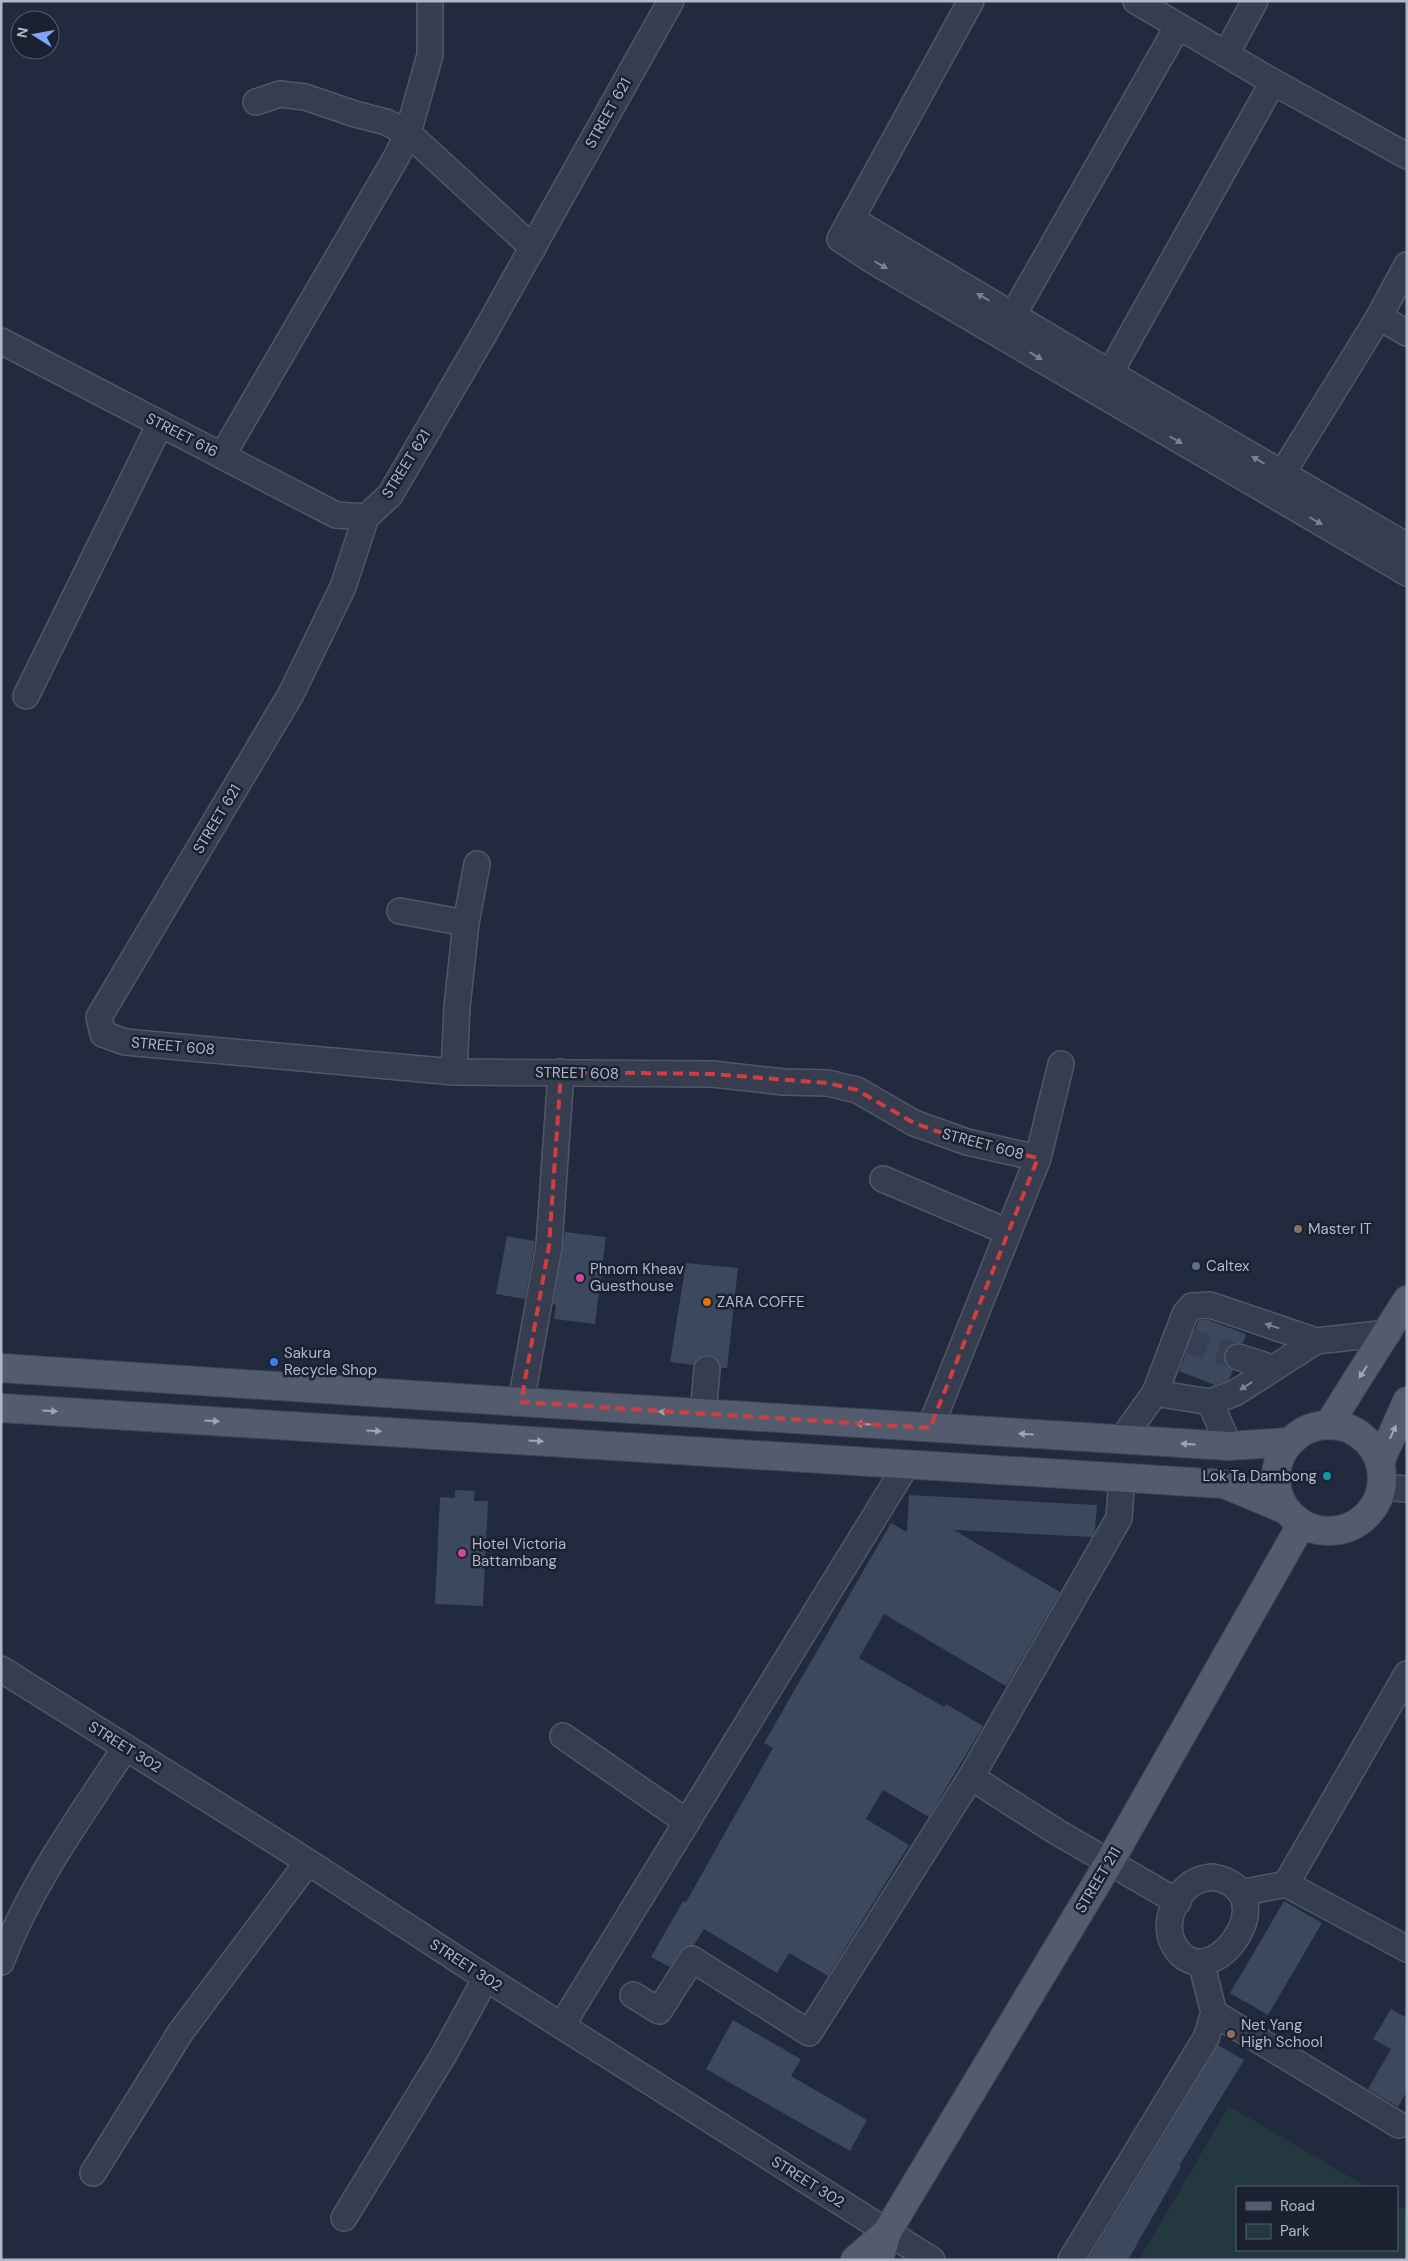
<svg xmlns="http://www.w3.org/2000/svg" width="1408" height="2261" viewBox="0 0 1408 2261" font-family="'DM Sans',sans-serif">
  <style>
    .green { fill: #23393f }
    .building { fill: #3c485d }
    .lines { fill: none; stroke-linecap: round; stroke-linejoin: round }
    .minor-tunnel { stroke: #363f53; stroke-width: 25; stroke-dasharray: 25 12; stroke-linecap: butt }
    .minor-casing { stroke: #505868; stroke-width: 28 }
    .major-casing { stroke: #3e4656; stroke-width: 30 }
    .minor { stroke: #353d4e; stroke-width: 25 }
    .major { stroke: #535c6e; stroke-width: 28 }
    .oneway { fill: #798192 }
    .oneway2 { fill: #9da6b7 }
    .marked { fill: none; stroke: #d03e40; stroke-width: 4; stroke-dasharray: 10 6; stroke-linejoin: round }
    .education-dot { fill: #8d6e63; stroke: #1a2232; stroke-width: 2 }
    .service-dot { fill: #5c6f8a; stroke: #1a2232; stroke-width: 2 }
    .hotel-dot { fill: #d1479c; stroke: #1a2232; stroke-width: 2 }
    .food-dot { fill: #e8710a; stroke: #1a2232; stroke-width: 2 }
    .shop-dot { fill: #3f7fe0; stroke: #1a2232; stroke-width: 2 }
    .culture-dot { fill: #0f9aa8; stroke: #1a2232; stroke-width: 2 }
    .labels { text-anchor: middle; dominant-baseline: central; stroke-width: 5; stroke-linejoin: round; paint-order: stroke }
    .street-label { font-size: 15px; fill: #b0b8c9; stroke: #1a2232 }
    .poi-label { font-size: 15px; fill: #b0b8c9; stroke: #1a2232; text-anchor: start }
  </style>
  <rect width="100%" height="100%" fill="#212a3e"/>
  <polygon class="green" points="1229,2106 1367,2187 1237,2187 1237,2250 1397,2250 1397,2205 1407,2211 1407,2260 1139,2260"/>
  <g class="building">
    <polygon points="565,1232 606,1237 595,1324 554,1319 556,1305 553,1304"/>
    <polygon points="507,1236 535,1241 525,1299 496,1294"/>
    <polygon points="686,1263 738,1268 727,1368 721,1368 716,1358 709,1355 701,1356 694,1365 670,1362"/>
    <polygon points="1199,1320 1208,1320 1246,1334 1243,1343 1234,1343 1229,1346 1224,1352 1224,1361 1227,1366 1233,1370 1229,1380 1215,1385 1179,1371"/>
    <polygon points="455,1490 475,1491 474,1501 488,1501 483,1606 435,1604 440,1497 455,1498"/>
    <polygon points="909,1495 1097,1505 1095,1531 1092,1537 954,1530 1060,1592 1006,1686 884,1614 859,1658 944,1707 946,1704 983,1726 929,1817 883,1790 866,1819 909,1845 828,1976 789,1953 777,1973 704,1929 694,1945 685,1947 670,1967 651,1957 683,1901 686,1902 773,1748 764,1743 891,1523 907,1532"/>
    <polygon points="1284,1901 1322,1923 1268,2015 1230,1993"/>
    <polygon points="1391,2009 1407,2018 1407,2091 1398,2107 1368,2089 1391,2049 1373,2039"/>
    <polygon points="733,2020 801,2059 791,2076 867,2120 850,2151 706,2069"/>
    <polygon points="1218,2045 1244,2060 1179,2166 1181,2167 1128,2260 1088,2260"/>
  </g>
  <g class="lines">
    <polyline class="minor-tunnel" points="1183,1339 1238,1357"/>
    <defs>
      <g id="minor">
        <polyline points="671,1 484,334 390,495 366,517 343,587 291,694 99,1017 103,1034 125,1042 454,1072 712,1074 784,1082 828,1083 857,1090 914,1123 967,1142 1038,1158"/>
        <polyline points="971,1 840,239 875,262 1407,573"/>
        <polyline points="1136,1 1273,82 1407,156"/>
        <polyline points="1226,54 1255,1"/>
        <polyline points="256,102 280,94 305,97 355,114 386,122 408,133 533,248"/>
        <polyline points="851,219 1110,373 1407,546"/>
        <polyline points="1379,317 1407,333"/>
        <polyline points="1005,329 1178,26"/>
        <polyline points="1,341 336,515 366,517"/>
        <polyline points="1102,387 1273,82"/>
        <polyline points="222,456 397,156 408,133 430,55 430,1"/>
        <polyline points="1282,474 1379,317 1407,265"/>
        <polyline points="26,696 160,424"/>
        <polyline points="400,911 466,923 457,1007 454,1072"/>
        <polyline points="466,923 477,864"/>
        <polyline points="883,1179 1008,1232"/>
        <polyline points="1238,1357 1273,1368"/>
        <polyline points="1155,1393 1210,1402 1235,1393 1316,1341"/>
        <polyline points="521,1402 549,1246 561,1072"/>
        <polyline points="1210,1402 1229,1446"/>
        <polyline points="703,1414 707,1369"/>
        <polyline points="930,1428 1038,1158 1061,1064"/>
        <polyline points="1122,1439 1155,1393 1185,1314 1192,1306 1210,1305 1316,1341 1388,1333"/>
        <polyline points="1381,1487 1407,1489"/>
        <polyline points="1,1669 308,1862 486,1978 932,2260"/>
        <polyline points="563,1736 687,1822"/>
        <polyline points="971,1777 1119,1518 1122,1478"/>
        <path d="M1213 1877C1288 1891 1214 1996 1178 1951 1161 1931 1171 1899 1191 1884 1198 1879 1205 1878 1213 1877Z"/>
        <polyline points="1286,1884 1407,1674"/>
        <polyline points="1241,1893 1286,1884 1407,1949"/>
        <path d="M1 1962C31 1884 80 1817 125 1748"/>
        <polyline points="633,1995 659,2011 692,1959 809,2033 971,1777 1057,1832 1178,1902"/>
        <polyline points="1214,2013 1399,2125"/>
        <polyline points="562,2025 907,1464"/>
        <polyline points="93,2173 180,2033 308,1862"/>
        <polyline points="344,2218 443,2056 486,1978"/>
        <polyline points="1071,2260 1206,2038 1214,2013 1201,1962"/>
      </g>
      <g id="major">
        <polyline points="1,1368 521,1402 1229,1446 1289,1442"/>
        <polyline points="1,1408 1224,1484 1284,1509"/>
        <polyline points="1329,1424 1407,1300"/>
        <circle cx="1329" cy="1478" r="53"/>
        <polyline points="1380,1462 1407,1401"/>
        <polyline points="855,2260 887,2232"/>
        <polyline points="879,2260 887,2232 1110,1861 1301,1525"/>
      </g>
    </defs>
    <use href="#minor" class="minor-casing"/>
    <use href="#major" class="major-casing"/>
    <use href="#minor" class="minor"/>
    <use href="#major" class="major"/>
  </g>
  <defs><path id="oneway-solid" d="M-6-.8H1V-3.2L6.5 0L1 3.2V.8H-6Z" transform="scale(1.25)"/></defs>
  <g class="oneway">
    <use href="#oneway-solid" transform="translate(881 265) rotate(30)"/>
    <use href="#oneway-solid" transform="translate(983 297) rotate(-150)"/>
    <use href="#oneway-solid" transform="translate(1036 356) rotate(31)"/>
    <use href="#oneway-solid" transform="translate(1176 440) rotate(30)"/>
    <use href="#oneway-solid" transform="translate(1258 460) rotate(-150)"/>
    <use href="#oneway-solid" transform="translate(1316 521) rotate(30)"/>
    <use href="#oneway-solid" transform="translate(1272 1326) rotate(-162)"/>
    <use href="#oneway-solid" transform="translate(1246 1386) rotate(147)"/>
  </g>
  <g class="oneway2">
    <use href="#oneway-solid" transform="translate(1363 1372) rotate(123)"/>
    <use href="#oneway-solid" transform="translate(50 1411) rotate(4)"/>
    <use href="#oneway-solid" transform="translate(666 1412) rotate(-176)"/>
    <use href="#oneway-solid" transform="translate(212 1421) rotate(4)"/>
    <use href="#oneway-solid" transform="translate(863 1424) rotate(-177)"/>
    <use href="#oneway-solid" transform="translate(374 1431) rotate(4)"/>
    <use href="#oneway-solid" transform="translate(1393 1432) rotate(-66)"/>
    <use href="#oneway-solid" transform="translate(1026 1434) rotate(-177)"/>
    <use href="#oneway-solid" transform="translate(536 1441) rotate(4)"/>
    <use href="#oneway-solid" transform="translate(1188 1444) rotate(-176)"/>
  </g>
  <path class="marked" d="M561 1072 712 1074 828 1083 857 1090 914 1123 967 1142 1038 1158 930 1428 521 1402 549 1246Z"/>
  <g class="education-dot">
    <circle cx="1298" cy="1229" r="5"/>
    <circle cx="1231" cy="2034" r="5"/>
  </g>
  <circle class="service-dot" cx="1196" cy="1266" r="5"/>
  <g class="hotel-dot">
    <circle cx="580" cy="1278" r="5"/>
    <circle cx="462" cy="1553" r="5"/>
  </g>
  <circle class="food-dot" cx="707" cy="1302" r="5"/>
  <circle class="shop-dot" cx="274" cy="1362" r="5"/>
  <circle class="culture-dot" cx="1327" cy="1476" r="5"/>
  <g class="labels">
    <g class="street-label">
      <text transform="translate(608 113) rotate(-61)">STREET 621</text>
      <text transform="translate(182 435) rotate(27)">STREET 616</text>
      <text transform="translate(406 464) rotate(-58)">STREET 621</text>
      <text transform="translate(217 819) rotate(-59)">STREET 621</text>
      <text transform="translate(173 1046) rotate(5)">STREET 608</text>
      <text transform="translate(577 1073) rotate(1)">STREET 608</text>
      <text transform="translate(983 1144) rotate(15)">STREET 608</text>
      <text transform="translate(125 1747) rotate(32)">STREET 302</text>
      <text transform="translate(1098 1880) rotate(-59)">STREET 211</text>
      <text transform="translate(466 1965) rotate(33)">STREET 302</text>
      <text transform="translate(808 2182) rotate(32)">STREET 302</text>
    </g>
    <g class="poi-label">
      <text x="1308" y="1229">Master IT</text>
      <text x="1206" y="1266">Caltex</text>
      <text x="590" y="1269">Phnom Kheav<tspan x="590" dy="17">Guesthouse</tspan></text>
      <text x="717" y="1302">ZARA COFFE</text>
      <text x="284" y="1353">Sakura<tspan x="284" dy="17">Recycle Shop</tspan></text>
      <text x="1317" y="1476" text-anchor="end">Lok Ta Dambong</text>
      <text x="472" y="1544">Hotel Victoria<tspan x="472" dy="17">Battambang</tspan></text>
      <text x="1241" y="2025">Net Yang<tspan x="1241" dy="17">High School</tspan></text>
    </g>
  </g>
  <rect width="1408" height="2261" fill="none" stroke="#b0b8c9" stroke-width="5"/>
  <rect x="1236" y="2186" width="162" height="65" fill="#1a2232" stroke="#565e6e"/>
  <rect x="1246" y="2202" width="25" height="8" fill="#535c6e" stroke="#565e6e"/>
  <text x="1280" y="2211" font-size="15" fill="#b0b8c9">Road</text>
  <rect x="1246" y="2224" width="25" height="15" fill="#23393f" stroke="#565e6e"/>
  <text x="1280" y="2236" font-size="15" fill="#b0b8c9">Park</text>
  <g transform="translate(35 35) rotate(281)"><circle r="24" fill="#1a2232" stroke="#565e6e"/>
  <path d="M0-4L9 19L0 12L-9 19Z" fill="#7fa5ff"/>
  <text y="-8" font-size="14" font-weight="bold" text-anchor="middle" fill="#b0b8c9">N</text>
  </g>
</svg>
